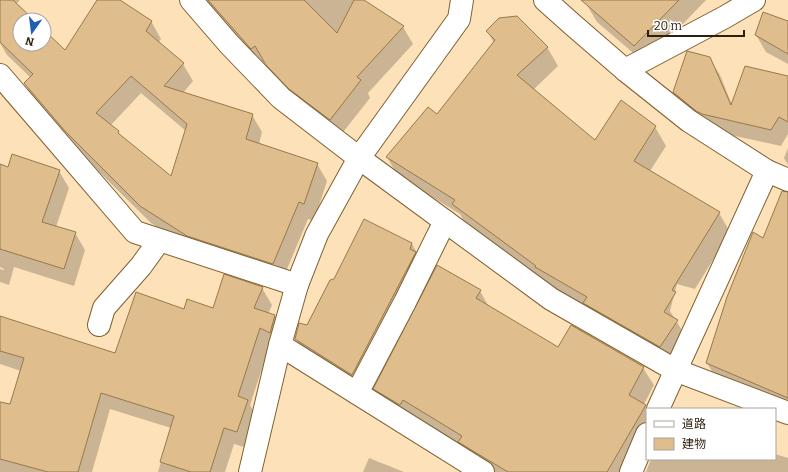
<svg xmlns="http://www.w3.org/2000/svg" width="788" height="472" viewBox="0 0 788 472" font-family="Bitter,'Noto Sans JP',serif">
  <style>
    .shadow { fill: #0003; fill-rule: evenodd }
    .building { fill: #dfbd8c; stroke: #98794a; fill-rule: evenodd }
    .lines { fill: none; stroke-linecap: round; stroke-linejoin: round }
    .minor-casing { stroke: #7f6031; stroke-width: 24 }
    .tertiary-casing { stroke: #7f6031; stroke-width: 24 }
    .minor { stroke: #fff; stroke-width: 22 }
    .tertiary { stroke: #fff; stroke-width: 22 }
  </style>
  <rect width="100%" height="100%" fill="#fde1b9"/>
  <g class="shadow">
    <path d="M0 0H20L16 4 33 20H20V44H44V31L65 51 99 0H118L151 21 161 39 158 43 183 64 193 81 183 93 252 115 262 132 259 144 317 164 327 181 314 221 308 219 282 281 198 253 151 223 76 149 35 101 25 84 31 78 7 55 0 43ZM141 93 186 131 172 178 121 136 118 132 110 126Z"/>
    <polygon points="199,0 362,0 403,27 413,44 368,93 370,98 340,136 277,82 266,62 261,65"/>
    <polygon points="589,0 706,0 645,63 597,22 587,5"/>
    <polygon points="788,22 788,64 766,52 756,35"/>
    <polygon points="487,31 547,47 558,66 533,90 596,142 621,102 655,127 666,146 650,171 719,213 730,232 695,289 677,284 670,311 688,340 671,366 548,287 465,223 460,214 398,176 387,157 437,116 494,43"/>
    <polygon points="709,58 720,75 732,105 788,77 788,134 781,146 712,131 684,110 674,92"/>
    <polygon points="788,148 788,165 784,158"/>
    <polygon points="0,171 59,171 69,188 56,227 75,233 85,250 74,286 14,267 9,285 0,282 0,269 4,270 4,269 0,267"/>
    <polygon points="365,221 412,244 425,267 365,397 309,362 296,339 307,327 335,280"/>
    <polygon points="262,288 272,305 268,314 275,316 285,333 270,344 250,405 257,417 247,448 234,444 225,472 158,472 171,428 110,409 92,472 0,472 0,403 10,406 21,371 0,364 0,317 116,354 185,310 214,309"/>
    <polygon points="480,291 489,307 558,348 643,368 654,385 644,404 647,409 647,445 635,472 490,472 385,407 375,389"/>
    <polygon points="788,344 788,411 717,380 707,363"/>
    <polygon points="775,454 788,458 788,472 646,472 651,459 775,459"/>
    <polygon points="369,458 404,472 363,472"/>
  </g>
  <g class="building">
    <path d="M0 0H13L34 20H20V44H44V30L65 50 97 0H120L152 21 146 31 184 63 164 86 253 114 246 139 318 163 304 204 299 202 273 264 187 236 140 206 65 131 24 83 33 74 0 42ZM131 76 187 124 171 176 118 133 119 131 96 113Z"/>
    <polygon points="208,0 304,0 337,33 354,0 364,0 404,26 357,77 361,80 330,120 289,89 266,65 255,46 251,49"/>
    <polygon points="581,0 679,0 634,46"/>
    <polygon points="763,12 788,21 788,54 755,35"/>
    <polygon points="517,16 548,47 517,75 595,140 621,100 656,126 634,161 720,212 672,290 676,292 664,312 678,320 660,347 583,303 587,297 535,267 536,266 452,204 455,200 386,157 428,107 437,114 495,40 486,31 499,18"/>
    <polygon points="687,51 710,57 731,105 745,66 788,76 788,122 779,117 771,130 702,114 696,111 673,92"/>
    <polygon points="12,154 60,170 42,222 76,232 64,269 0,249 0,164 8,167"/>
    <polygon points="782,191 788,192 788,398 706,363 727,297 753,232 763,238"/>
    <polygon points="364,219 412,243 410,249 416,252 352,375 295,339 299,323 307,325 330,280 334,279"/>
    <polygon points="437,265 481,290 476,298 558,347 571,325 644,367 629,395 646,405 607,472 508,472 458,442 462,436 403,400 400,405 373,389"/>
    <polygon points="224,274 263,287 254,308 275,315 270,333 260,328 238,396 248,400 237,432 224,428 210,472 191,472 160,462 174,416 101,393 78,472 48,472 0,459 0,402 10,404 24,358 0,351 0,316 115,353 136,292 184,309 187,299 213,308"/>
  </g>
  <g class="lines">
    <defs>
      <g id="minor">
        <polyline points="191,0 229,44 281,98 359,158 551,299 675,370 788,413"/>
        <polyline points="625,70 725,17 754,0"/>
        <polyline points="0,75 135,232 297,285"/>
        <polyline points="99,325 104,308 141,266 159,241"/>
        <polyline points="280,345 483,472"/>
        <polyline points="357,393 405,302 445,221"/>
        <polyline points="658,409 767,171"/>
        <polyline points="631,472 647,434"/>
      </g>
      <g id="tertiary">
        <polyline points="545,0 573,25 625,70 689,121 767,171 788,180"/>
        <polyline points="250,472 280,345 297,285 317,234 359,158 459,19 462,0"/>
      </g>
    </defs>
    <use href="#minor" class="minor-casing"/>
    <use href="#tertiary" class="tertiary-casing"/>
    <use href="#minor" class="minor"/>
    <use href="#tertiary" class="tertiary"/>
  </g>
  <rect x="646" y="408" width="130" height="52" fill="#ffffff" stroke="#aba59d"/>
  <rect x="654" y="421" width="20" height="6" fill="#ffffff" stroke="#aba59d"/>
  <text x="682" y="428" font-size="12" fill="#2c1f0b">道路</text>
  <rect x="654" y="438" width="20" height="12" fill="#dfbd8c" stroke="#aba59d"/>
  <text x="682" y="448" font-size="12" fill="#2c1f0b">建物</text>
  <g transform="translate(32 32) rotate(194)"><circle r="19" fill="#ffffff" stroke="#aba59d"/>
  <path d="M0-3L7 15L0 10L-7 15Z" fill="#1e5fb0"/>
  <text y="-6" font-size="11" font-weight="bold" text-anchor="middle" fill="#2c1f0b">N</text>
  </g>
  <path d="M648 30v6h96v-6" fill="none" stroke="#2c1f0b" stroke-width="2"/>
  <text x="654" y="30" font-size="12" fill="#2c1f0b" stroke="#ffffff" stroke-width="3" paint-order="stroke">20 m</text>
</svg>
